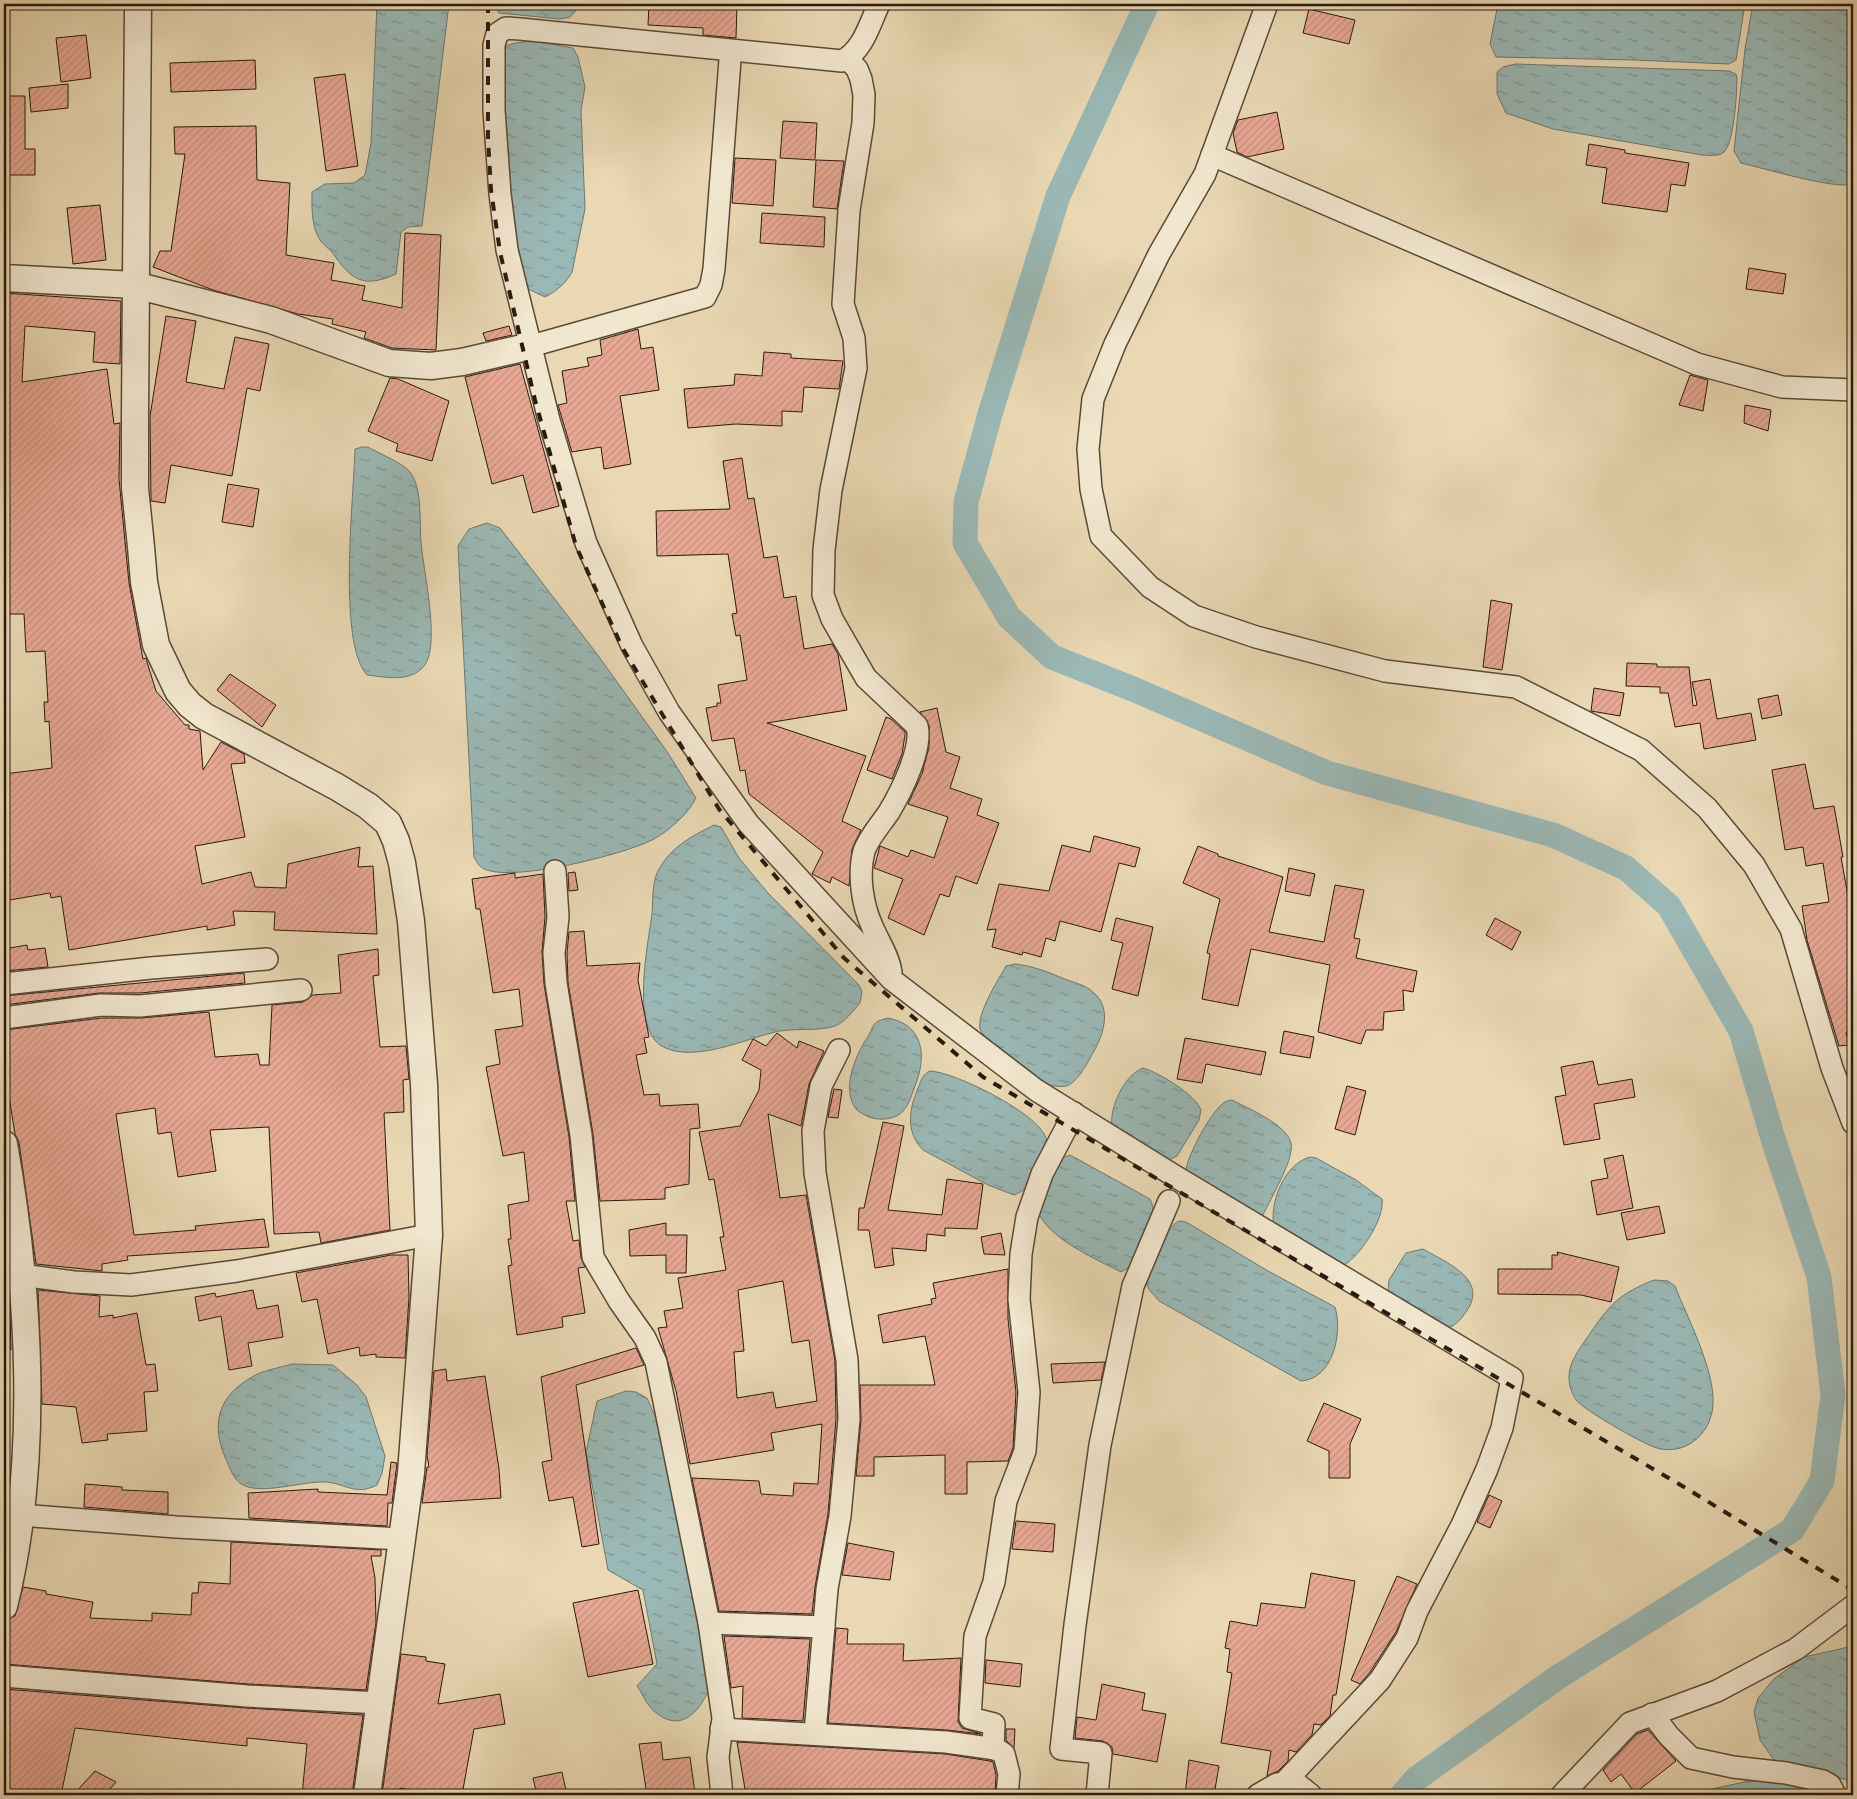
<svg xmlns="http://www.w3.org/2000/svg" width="1857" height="1799" viewBox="0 0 1857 1799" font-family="'Old Standard TT',serif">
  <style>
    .water { fill: url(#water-ripples); stroke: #6e7873 }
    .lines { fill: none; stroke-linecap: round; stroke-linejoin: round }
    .canal { stroke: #9ab8b5; stroke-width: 25 }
    .building { fill: url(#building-hatch); stroke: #2b190f; fill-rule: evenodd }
    .minor-casing { stroke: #5a4938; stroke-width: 24 }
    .tertiary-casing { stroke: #5a4938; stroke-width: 29 }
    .minor { stroke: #f1e6ce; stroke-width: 21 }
    .tertiary { stroke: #f1e6ce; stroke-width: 26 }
    .rail { stroke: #2b190f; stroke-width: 4; stroke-dasharray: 9 9; stroke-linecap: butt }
  </style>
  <defs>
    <pattern id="water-ripples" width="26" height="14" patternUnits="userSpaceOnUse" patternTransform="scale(1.25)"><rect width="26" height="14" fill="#9ab8b5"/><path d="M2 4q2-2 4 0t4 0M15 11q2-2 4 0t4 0" fill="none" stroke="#7e9592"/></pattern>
    <pattern id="building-hatch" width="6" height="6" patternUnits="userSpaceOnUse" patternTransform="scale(1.25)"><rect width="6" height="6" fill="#e7a894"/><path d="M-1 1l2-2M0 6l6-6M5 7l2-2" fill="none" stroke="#c6907e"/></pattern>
  </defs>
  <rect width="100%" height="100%" fill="#e9d8b3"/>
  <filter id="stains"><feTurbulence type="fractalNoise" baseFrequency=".004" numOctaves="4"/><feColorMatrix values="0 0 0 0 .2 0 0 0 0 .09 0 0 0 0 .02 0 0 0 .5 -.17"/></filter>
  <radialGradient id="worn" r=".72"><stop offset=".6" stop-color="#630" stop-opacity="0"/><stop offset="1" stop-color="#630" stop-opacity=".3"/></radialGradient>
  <g class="water">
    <path d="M377 4H449L422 226 408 227 401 232 396 274C363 289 351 280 332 252 328 248 321 243 319 238 311 225 312 206 312 192L325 184 354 183 365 175 371 143Z"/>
    <polygon points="493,4 582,4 570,17 560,19 499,13"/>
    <polygon points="1498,4 1745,4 1736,60 1729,64 1634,60 1496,57 1490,44"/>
    <path d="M1753 4H1853V184C1836 190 1763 168 1741 163L1734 151 1745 49Z"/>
    <path d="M533 41 573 48 578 57 585 87 581 111 585 209 572 272C566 283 557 291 545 297L528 289 512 250 502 178V47L515 43Z"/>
    <path d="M1515 64 1729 71 1736 74 1737 79C1737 93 1734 143 1724 152 1719 157 1709 155 1702 155L1553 129 1506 113 1497 94V72L1503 67Z"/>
    <path d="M362 447H368C378 453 403 463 410 472 423 489 419 523 421 542 423 569 441 646 424 666 410 683 386 677 367 675 337 642 354 496 355 449Z"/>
    <path d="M487 523 500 528 597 654 668 753 696 798C689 813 667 833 652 840 622 855 517 881 487 870 480 868 477 863 474 857L458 546 469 529Z"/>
    <path d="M714 825 721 827 739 858 768 893 859 985 862 992 860 1003C854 1010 844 1023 835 1026 818 1032 790 1027 771 1033 742 1041 688 1064 660 1045 631 1025 648 944 652 914 653 901 652 880 659 869 671 847 692 836 714 825Z"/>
    <path d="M1015 964C1032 966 1046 971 1062 978 1072 982 1086 985 1093 992 1112 1008 1104 1033 1094 1051 1088 1062 1080 1078 1069 1085 1063 1088 1053 1086 1047 1084 1036 1079 982 1039 980 1029 977 1012 998 981 1006 966Z"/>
    <path d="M888 1018C924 1025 927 1056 915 1086 912 1094 909 1104 904 1110 896 1120 880 1121 869 1117 863 1114 857 1112 854 1106 842 1085 857 1052 869 1035 871 1031 873 1024 877 1022 879 1020 885 1019 888 1018Z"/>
    <path d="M1143 1068C1158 1072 1196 1095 1201 1110L1199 1120 1177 1156 1167 1161 1112 1126C1109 1108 1125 1074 1143 1068Z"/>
    <path d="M930 1071C955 1072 1038 1113 1046 1138 1049 1146 1041 1158 1038 1166 1033 1179 1028 1190 1014 1195L988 1185 923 1150C905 1132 909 1108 919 1086 921 1080 923 1074 930 1071Z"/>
    <path d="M1232 1100C1249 1109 1286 1124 1291 1143 1295 1159 1268 1203 1261 1219L1186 1171C1186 1158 1212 1109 1225 1102 1227 1101 1230 1100 1232 1100Z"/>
    <path d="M1070 1155 1150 1199C1161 1219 1141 1246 1133 1265L1121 1272C1096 1259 1046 1238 1037 1209L1058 1159Z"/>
    <path d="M1310 1157 1316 1158 1356 1180 1382 1199C1385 1219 1359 1258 1341 1267L1274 1228C1269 1203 1284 1164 1310 1157Z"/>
    <path d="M1179 1221 1186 1222 1268 1271 1335 1307C1343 1333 1333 1379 1301 1381L1159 1301C1155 1296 1149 1291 1147 1285 1141 1271 1166 1227 1179 1221Z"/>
    <path d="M1423 1249C1445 1262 1490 1279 1466 1312 1461 1319 1457 1324 1449 1328L1388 1294 1389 1280 1406 1253Z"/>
    <path d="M1654 1280 1668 1281 1675 1286C1687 1317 1715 1370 1713 1404 1712 1431 1689 1454 1661 1449 1647 1447 1590 1413 1579 1403 1575 1400 1571 1391 1570 1386 1565 1366 1579 1350 1589 1335 1610 1304 1619 1294 1654 1280Z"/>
    <path d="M292 1364 333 1365 357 1385 366 1397 385 1456 382 1473 377 1485C355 1496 347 1484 326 1482 303 1481 262 1495 243 1485 233 1480 229 1466 225 1457 210 1422 220 1395 252 1377 263 1370 279 1368 292 1364Z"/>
    <path d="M626 1391 636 1392 647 1398 656 1419 674 1497 710 1686C700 1714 678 1735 652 1709 646 1703 642 1693 637 1686L657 1664 643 1590 608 1570 586 1452 597 1401Z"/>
    <polygon points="1853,1646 1853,1781 1787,1767 1774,1760 1760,1740 1754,1712 1758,1698 1774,1679 1804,1657"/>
    <polygon points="1749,1781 1788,1781 1821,1786 1829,1795 1684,1795"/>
  </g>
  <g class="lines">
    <polyline class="canal" points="1147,4 1058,196 990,414 966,502 965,543 1009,617 1052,657 1133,689 1327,773 1553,835 1626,868 1669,906 1741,1031 1774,1142 1819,1277 1833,1395 1822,1481 1792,1530 1558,1677 1416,1779 1402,1795"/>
  </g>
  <g class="building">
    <polygon points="649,4 737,4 736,38 703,35 703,28 648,25"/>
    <polygon points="1309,9 1355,20 1349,44 1303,33"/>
    <polygon points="86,35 91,78 61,82 56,38"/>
    <polygon points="255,60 256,89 171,92 170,63"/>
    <polygon points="345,74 358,166 326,171 314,78"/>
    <polygon points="68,84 68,108 31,112 29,88"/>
    <polygon points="4,96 25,96 25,149 35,149 35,175 7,175"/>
    <polygon points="1277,112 1284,149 1247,157 1237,152 1233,133 1238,120"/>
    <polygon points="783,121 817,123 815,160 780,158"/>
    <polygon points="256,126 257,180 290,183 286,255 334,263 331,280 365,286 362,300 402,308 405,233 441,235 436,350 392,348 364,338 366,332 332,324 333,319 298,314 213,290 153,267 160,251 171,251 185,154 175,154 174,127"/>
    <polygon points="1589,144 1625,150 1625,153 1689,163 1685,186 1671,184 1667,212 1602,203 1607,168 1586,165"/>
    <polygon points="735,158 776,160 773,206 732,203"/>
    <polygon points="816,160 844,161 837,209 813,207"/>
    <polygon points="100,205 106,260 73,264 67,208"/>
    <polygon points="762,213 825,217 824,247 760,243"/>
    <polygon points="1749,268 1786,274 1783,294 1746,289"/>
    <polygon points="4,293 121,301 120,364 93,362 95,332 25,326 22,382 107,369 114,424 120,423 119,479 129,583 143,659 146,658 147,662 156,691 185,725 189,725 189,729 200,731 203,770 221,742 244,754 245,763 231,764 245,837 195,846 202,884 251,872 255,887 286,888 288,864 360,847 358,867 373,866 377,934 274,930 275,912 233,911 235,925 207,930 207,926 69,950 61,896 51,898 50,893 4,901 4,774 52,768 49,721 45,722 44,702 48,702 45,651 26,652 24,614 4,614 4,539 6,539 9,438 4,439"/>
    <polygon points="166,316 196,321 186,382 224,389 235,337 269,344 260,391 247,388 232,476 171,465 165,503 151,501 150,416"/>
    <polygon points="509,326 512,335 486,341 483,333"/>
    <polygon points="638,329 641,349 653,347 659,390 620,396 631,464 604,469 601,447 572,452 558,405 567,403 562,371 589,366 587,358 602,355 600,340"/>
    <polygon points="764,352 791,354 791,358 843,361 839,389 804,387 802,412 782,411 782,426 736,424 688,428 684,389 734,385 735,374 762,376"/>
    <polygon points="520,364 559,506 533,513 523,475 492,484 465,377"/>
    <polygon points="1690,375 1708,380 1703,411 1679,405"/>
    <polygon points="390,378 398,379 449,401 432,461 396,451 398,444 368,431"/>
    <polygon points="1745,405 1771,410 1768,431 1744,423"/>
    <polygon points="742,458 748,499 754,498 764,558 777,556 784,598 796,596 804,649 832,644 838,654 847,710 767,723 866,756 842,821 861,830 852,849 849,886 832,877 830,883 812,874 823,852 749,794 745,770 740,771 734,738 712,741 706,708 717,706 717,703 721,703 718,685 747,680 740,635 736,636 732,614 737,613 728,554 657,556 656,511 730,509 723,461"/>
    <polygon points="228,484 259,489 253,527 222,522"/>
    <polygon points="1491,600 1512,604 1502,670 1483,667"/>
    <polygon points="1627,663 1657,664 1657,667 1689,667 1693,706 1697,705 1692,682 1710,679 1717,719 1751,713 1756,740 1704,749 1700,723 1675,727 1668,693 1660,693 1660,687 1626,686"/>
    <polygon points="230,674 276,705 262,727 217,690"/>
    <polygon points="1594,688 1624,693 1620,716 1591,711"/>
    <polygon points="1778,695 1782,715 1762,719 1758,699"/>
    <polygon points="937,708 946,752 960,757 950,788 982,799 977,815 999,823 977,884 956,876 949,897 940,894 924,935 888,918 903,879 874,868 880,846 908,857 911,850 934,858 948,817 908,804 922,774 929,747 929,725 920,712"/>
    <polygon points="886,717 891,719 905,732 905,735 902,754 892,779 867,770"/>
    <polygon points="1805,764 1814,809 1834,806 1843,857 1841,857 1853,924 1853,1031 1846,1032 1849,1045 1839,1046 1807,940 1802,906 1829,902 1823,863 1806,866 1803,847 1785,850 1772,770"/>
    <polygon points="1094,836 1140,848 1135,867 1119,863 1101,932 1060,921 1055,941 1046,938 1041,957 1023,952 1022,955 992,947 996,929 987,930 999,884 1049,891 1062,845 1090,852"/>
    <polygon points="1198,846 1218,854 1218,856 1283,877 1269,932 1324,942 1335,885 1364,890 1354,938 1360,939 1356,958 1417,971 1413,992 1403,990 1404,1010 1384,1012 1383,1030 1366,1030 1361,1044 1318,1032 1330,965 1251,949 1238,1006 1202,999 1210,954 1207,953 1220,899 1183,883"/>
    <polygon points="1289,868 1315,874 1310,896 1285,891"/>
    <polygon points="575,872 578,890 569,891 568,873"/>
    <polygon points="515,873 515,878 543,874 545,917 542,952 544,984 569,1137 575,1201 566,1201 573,1241 579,1240 581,1258 585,1267 578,1268 585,1313 562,1317 563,1327 517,1335 508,1266 512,1265 508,1239 511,1239 508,1205 529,1201 524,1152 503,1156 486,1067 500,1064 495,1030 523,1026 519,989 493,993 480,909 476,909 472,879"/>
    <polygon points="1116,918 1153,927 1138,996 1112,989 1123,943 1111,940"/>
    <polygon points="1495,918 1521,932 1512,950 1486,935"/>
    <polygon points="584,931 587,966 640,963 638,980 649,1037 644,1038 647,1053 636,1055 644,1095 659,1094 660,1106 698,1104 700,1128 690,1129 689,1184 665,1188 665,1199 600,1201 593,1134 568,982 567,953 569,932"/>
    <polygon points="27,945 28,950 45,948 48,967 4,971 4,949"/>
    <polygon points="378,949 379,975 373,976 380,1047 406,1046 409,1079 403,1080 404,1112 384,1113 390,1230 321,1243 319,1232 274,1234 269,1127 210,1130 216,1171 178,1177 171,1132 158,1134 155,1108 116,1114 134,1235 196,1230 195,1226 264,1219 269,1247 127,1256 128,1260 102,1264 102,1271 36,1264 19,1142 15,1134 4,1065 4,1030 102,1018 141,1018 209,1012 215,1057 258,1054 260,1065 269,1065 272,1005 303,1002 313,995 341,993 338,955"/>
    <polygon points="244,973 245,983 140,993 99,993 4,1005 4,996"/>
    <polygon points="1284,1031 1314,1037 1310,1058 1280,1053"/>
    <path d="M777 1033 797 1048 799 1041 824 1051 809 1084 801 1126 768 1114 780 1198 806 1195 835 1361 836 1419 828 1514 815 1587 812 1614 719 1611 692 1478 759 1481 761 1494 793 1496 794 1483 818 1484 822 1424 771 1433 774 1450 690 1464 676 1391 658 1328 667 1327 664 1311 683 1308 678 1278 726 1270 720 1237H724L714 1179 709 1180 699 1132 740 1126 759 1090 761 1070 742 1060 753 1039 766 1046ZM783 1281 792 1343 809 1340 817 1401 776 1408 773 1392 737 1398 734 1352 744 1351 738 1290Z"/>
    <polygon points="1185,1038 1266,1052 1261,1075 1206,1064 1202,1083 1177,1079"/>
    <polygon points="1593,1061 1598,1085 1632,1079 1635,1097 1594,1104 1600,1139 1564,1145 1555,1097 1566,1095 1561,1067"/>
    <polygon points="1347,1086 1366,1091 1355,1135 1335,1129"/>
    <polygon points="834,1089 842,1090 838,1118 828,1117"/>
    <polygon points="883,1122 904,1126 888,1210 942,1215 947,1179 983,1184 977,1229 945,1228 945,1236 927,1234 926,1251 892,1248 894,1265 875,1268 869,1230 858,1230 859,1208 864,1208"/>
    <polygon points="1623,1155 1633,1208 1597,1215 1591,1181 1608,1178 1604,1159"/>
    <polygon points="1659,1206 1665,1233 1627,1240 1621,1213"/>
    <polygon points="666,1223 666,1235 687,1235 686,1273 666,1273 666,1255 630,1256 629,1230"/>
    <polygon points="1001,1233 1005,1255 984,1254 981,1237"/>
    <polygon points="4,1248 10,1317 11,1350 4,1349"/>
    <polygon points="1557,1252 1619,1267 1611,1302 1581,1295 1498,1294 1498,1269 1552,1269 1552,1255 1558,1255"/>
    <polygon points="391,1255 408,1255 409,1297 405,1358 376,1357 376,1354 360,1356 359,1347 328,1354 317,1299 302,1302 296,1273"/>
    <polygon points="1008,1269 1008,1319 1016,1392 1013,1448 1008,1461 967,1462 967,1494 945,1494 945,1455 874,1457 874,1476 856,1476 861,1420 860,1385 935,1385 925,1336 883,1343 878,1315 932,1304 931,1299 936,1298 933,1283"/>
    <polygon points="38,1290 100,1296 99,1317 113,1315 113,1318 137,1313 146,1365 155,1364 158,1391 144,1392 147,1431 107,1434 108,1440 82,1443 76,1407 42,1404"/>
    <polygon points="253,1290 257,1309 278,1305 283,1337 248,1343 252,1366 229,1370 221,1316 199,1321 195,1297 215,1293 216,1297"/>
    <polygon points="636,1348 644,1365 576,1385 599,1544 582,1547 573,1497 549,1501 542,1462 552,1460 541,1377"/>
    <polygon points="1105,1362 1101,1380 1053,1383 1051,1364"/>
    <polygon points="446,1369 447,1381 485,1376 499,1469 501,1498 422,1503 427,1467 429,1467 427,1455 434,1371"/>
    <polygon points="1324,1403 1361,1419 1350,1444 1350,1478 1329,1478 1329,1451 1307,1441"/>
    <polygon points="391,1462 397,1463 392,1503 388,1503 387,1526 249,1518 248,1493 318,1489 318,1492 387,1495"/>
    <polygon points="85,1484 122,1487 122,1490 168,1492 168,1514 84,1507"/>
    <polygon points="1489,1495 1502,1501 1490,1528 1477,1522"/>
    <polygon points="1016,1521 1055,1524 1053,1552 1012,1549"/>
    <polygon points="231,1542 381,1550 381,1556 371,1556 375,1578 376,1622 366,1690 248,1684 4,1664 6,1620 15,1616 23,1587 46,1591 46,1594 93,1602 90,1618 152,1621 152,1613 191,1615 192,1593 198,1593 199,1582 230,1584"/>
    <polygon points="848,1543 894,1552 890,1580 842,1575"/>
    <polygon points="1311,1573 1355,1581 1336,1695 1333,1695 1330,1716 1321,1725 1314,1724 1312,1735 1296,1752 1289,1750 1288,1761 1278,1771 1267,1776 1271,1751 1221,1743 1232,1673 1227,1672 1230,1649 1225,1648 1230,1621 1257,1626 1261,1603 1305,1608"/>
    <polygon points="1397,1576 1417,1584 1396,1632 1370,1672 1360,1684 1351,1680"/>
    <polygon points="638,1590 653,1664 588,1677 573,1603"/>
    <polygon points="836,1628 848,1629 847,1644 904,1644 903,1661 961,1658 958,1722 962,1728 981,1734 947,1730 828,1723"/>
    <polygon points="724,1636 810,1639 803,1721 742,1718 743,1686 731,1688"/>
    <polygon points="401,1654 426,1657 426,1661 445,1664 438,1704 500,1694 505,1724 474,1729 462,1795 435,1795 400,1788 399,1795 382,1795"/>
    <polygon points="986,1660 1022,1664 1020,1687 985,1683"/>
    <polygon points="1102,1684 1145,1693 1142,1710 1166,1714 1157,1762 1113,1754 1112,1747 1103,1741 1075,1738 1077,1717 1096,1720"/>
    <polygon points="4,1689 246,1708 363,1715 352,1795 302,1795 307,1744 247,1738 247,1746 75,1728 61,1795 4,1795"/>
    <polygon points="1006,1729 1015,1729 1014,1748 1006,1740"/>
    <polygon points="1648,1730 1676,1761 1635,1793 1621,1774 1611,1782 1603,1770 1637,1734"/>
    <polygon points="661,1742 663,1760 690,1757 695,1793 647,1795 639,1744"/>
    <polygon points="737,1742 945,1754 990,1761 993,1762 996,1775 995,1794 844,1795 843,1791 746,1795"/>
    <polygon points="1189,1760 1219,1766 1214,1795 1185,1795"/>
    <polygon points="95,1771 116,1782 105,1795 73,1795"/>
    <polygon points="562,1772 567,1795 537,1795 533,1778"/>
  </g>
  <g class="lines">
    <defs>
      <g id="minor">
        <path d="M879 4C870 23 863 51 842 61L520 29 506 28 497 34 494 45V110L500 194 507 250 549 420 586 543 632 646 669 712 748 823 891 979 1036 1090 1173 1175 1512 1378 1502 1428 1487 1469 1462 1525 1417 1611 1407 1638 1380 1680 1283 1784"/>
        <polyline points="1267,4 1205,174 1159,254 1115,344 1093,399 1088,449 1091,489 1101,536 1150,587 1194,616 1256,637 1385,671 1516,687 1641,750 1707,808 1754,865 1791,929 1832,1068 1853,1123"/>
        <path d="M847 58 857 69 861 79 864 95 863 123 849 210 843 304 854 338 856 368 831 490 824 550 823 595 832 619 866 678 917 726C923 748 901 792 889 812 881 824 869 837 864 851 858 874 862 904 872 926 878 941 889 956 891 972"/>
        <polyline points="1212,155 1697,364 1782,387 1853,390"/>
        <polyline points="531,346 705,297 711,285 714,269 730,60"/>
        <polyline points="555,871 558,917 554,953 556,983 581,1135 593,1257 619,1301 645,1338 656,1362 709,1623 723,1718 718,1757 722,1795"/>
        <polyline points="4,984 151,968 267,959"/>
        <polyline points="4,1018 101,1005 140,1006 301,990"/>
        <polyline points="21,1275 74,1282 131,1285 237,1271 429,1235"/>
        <polyline points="20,1515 176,1527 402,1539"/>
        <polyline points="709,1623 824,1627"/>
        <polyline points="4,1676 247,1696 379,1703"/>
        <polyline points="1652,1714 1669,1736 1691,1758 1733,1767 1786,1773 1823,1781 1830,1785 1835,1795"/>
        <polyline points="721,1729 946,1742 996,1749 1004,1754 1009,1774 1007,1795"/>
        <polyline points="815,1733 827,1589 840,1516 849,1419 847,1360 815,1173 813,1131 821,1086 839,1050"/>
        <polyline points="993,1749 994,1724 970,1718 975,1636 994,1582 1006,1501 1025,1451 1029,1392 1019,1299 1021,1254 1027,1217 1042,1174 1074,1113"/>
        <polyline points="1097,1795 1101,1753 1061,1749 1075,1625 1100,1445 1133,1286 1169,1201"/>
        <polyline points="1258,1795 1277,1784 1296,1783 1311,1795"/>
        <polyline points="1562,1795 1630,1723 1717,1691 1796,1649 1853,1606"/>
      </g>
      <g id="tertiary">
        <polyline points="138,4 135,416 135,488 141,547 144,582 156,645 178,691 190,705 204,716 337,787 368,806 388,823 396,841 402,863 411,921 424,1084 429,1235 411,1473 367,1795"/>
        <polyline points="4,278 135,285 271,320 389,363 431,366 462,362 531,346"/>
        <path d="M4 1144C30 1291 40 1461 4 1606"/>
      </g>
    </defs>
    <use href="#minor" class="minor-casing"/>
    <use href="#tertiary" class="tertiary-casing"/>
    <use href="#minor" class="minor"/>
    <use href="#tertiary" class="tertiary"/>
    <polyline class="rail" points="488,4 488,138 491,190 500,252 535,400 576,546 622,647 719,809 844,958 983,1077 1684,1487 1853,1590"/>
  </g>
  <rect width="1857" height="1799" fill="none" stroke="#e9d8b3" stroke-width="20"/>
  <rect x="5" y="5" width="1847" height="1789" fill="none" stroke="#2b190f" stroke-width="2.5"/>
  <rect x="10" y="10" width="1837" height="1779" fill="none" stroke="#2b190f"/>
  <rect width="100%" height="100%" filter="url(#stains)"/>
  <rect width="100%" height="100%" fill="url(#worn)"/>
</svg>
